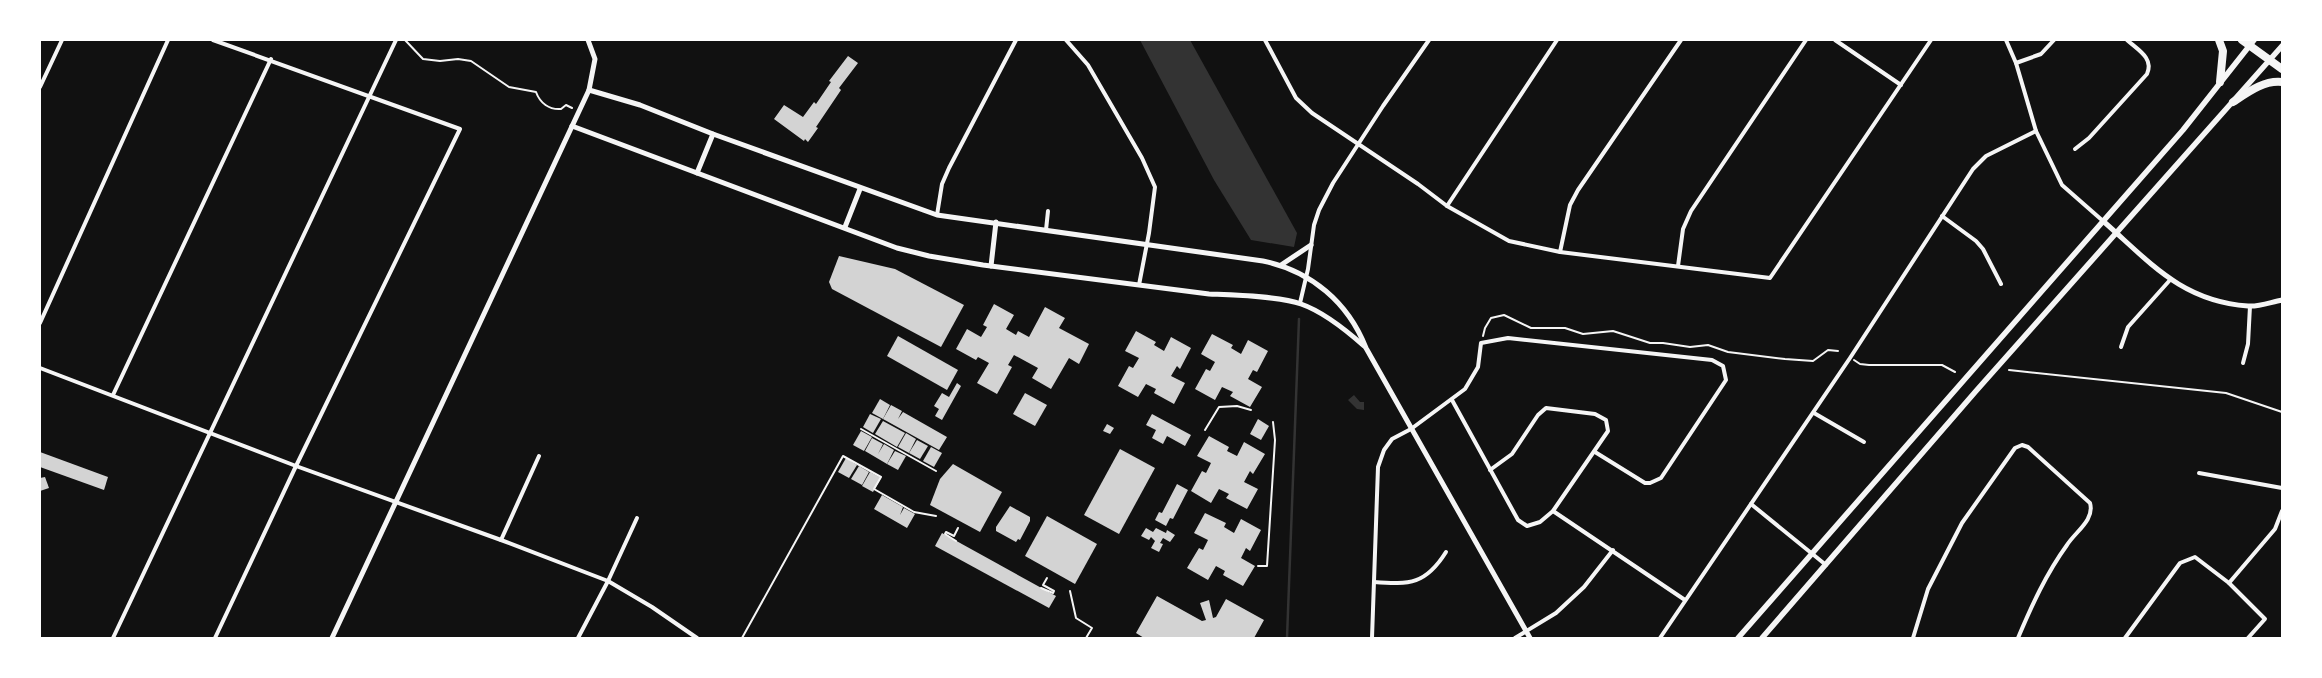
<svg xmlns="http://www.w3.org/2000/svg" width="2322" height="678" viewBox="0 0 2322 678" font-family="Rubik,sans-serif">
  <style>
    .water { fill: #333 }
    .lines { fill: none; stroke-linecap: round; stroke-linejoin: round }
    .stream { stroke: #333; stroke-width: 2.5 }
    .building { fill: #d3d3d3 }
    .path { stroke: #f5f5f5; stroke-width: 2 }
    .minor { stroke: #f5f5f5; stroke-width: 4 }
    .tertiary { stroke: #f5f5f5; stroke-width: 5 }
    .secondary { stroke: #f5f5f5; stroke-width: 5.5 }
    .motorway { stroke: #f5f5f5; stroke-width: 8 }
  </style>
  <rect width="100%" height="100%" fill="#111"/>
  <g class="water">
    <polygon points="1140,40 1190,40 1297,233 1294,247 1251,240 1214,180"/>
    <polygon points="1354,395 1360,402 1364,402 1364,410 1357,409 1348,400"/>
  </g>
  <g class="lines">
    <polyline class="stream" points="1287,638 1299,319"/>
  </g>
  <g class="building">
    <polygon points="848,56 858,63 839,88 841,90 816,127 818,128 808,142 805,139 804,141 774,119 784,105 803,117 814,102 816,104 831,82 829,81"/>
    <polygon points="839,256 895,269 964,305 941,347 832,289 829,282"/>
    <polygon points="994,304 1014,315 1006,329 1016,335 1018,331 1029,337 1045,307 1065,318 1059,328 1089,344 1079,364 1069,358 1051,389 1032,378 1038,368 1014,355 1008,365 1012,367 997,394 977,383 989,363 978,357 976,360 956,349 967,329 981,337 987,327 983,325"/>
    <polygon points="1136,331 1156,342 1154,345 1164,351 1171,337 1191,348 1180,369 1177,366 1171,376 1185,383 1174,404 1154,393 1156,389 1146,384 1138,397 1118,386 1129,366 1133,368 1139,358 1125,351"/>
    <polygon points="1212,334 1233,345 1231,348 1241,354 1248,340 1268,351 1257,372 1253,370 1248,379 1262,387 1250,407 1230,396 1233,392 1222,387 1215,400 1195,389 1206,369 1210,371 1215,362 1201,354"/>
    <polygon points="898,336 958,370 947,390 887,356"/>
    <polygon points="957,383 961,386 942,420 935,416 939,409 934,406 942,393 949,397"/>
    <polygon points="1025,393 1047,405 1035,426 1013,414"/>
    <polygon points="880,399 890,405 883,419 872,413"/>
    <polygon points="891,405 902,411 898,419 903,412 947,437 939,450 883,419"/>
    <polygon points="870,414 881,419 873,433 863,427"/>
    <polygon points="1152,414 1191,435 1185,446 1167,436 1163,444 1152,438 1156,430 1146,425"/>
    <polygon points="1258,419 1269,426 1261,440 1250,434"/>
    <polygon points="883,421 905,433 897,447 875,434"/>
    <polygon points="1107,424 1114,428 1110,434 1103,431"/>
    <polygon points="861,431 872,437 864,451 853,445"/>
    <polygon points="906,433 916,439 909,453 898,447"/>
    <polygon points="1209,436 1229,447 1227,451 1237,456 1244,442 1265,454 1253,474 1250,471 1244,482 1258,489 1247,509 1226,498 1229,494 1219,489 1211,503 1191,491 1202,471 1206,473 1211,463 1197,456"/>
    <polygon points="872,438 883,444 878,454 884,444 894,450 887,464 865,451"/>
    <polygon points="917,440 928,446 920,459 909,453"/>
    <polygon points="931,447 942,453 934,467 923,461"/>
    <polygon points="1120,449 1155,468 1119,534 1084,515"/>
    <polygon points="895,451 906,456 898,470 887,464"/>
    <polygon points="40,452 108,477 104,490 40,467"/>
    <polygon points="846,458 857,465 849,478 838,472"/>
    <polygon points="953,464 1002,492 980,532 930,505 940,479"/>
    <polygon points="859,466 869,472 862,485 851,479"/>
    <polygon points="870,472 881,478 873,492 862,486"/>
    <polygon points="45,477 49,488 40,491 40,478"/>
    <polygon points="1177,484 1188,490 1173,519 1170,518 1166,526 1155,520 1159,512 1162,513"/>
    <polygon points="882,495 903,507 900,515 904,508 915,514 907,528 874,509"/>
    <polygon points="1010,506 1030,517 1030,521 1020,540 1018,539 1016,542 996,531 996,527"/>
    <polygon points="1205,513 1226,523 1224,527 1234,533 1241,519 1261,530 1250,551 1246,548 1241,558 1255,566 1243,586 1223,575 1225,571 1216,566 1208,580 1187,568 1199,548 1203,550 1208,540 1194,533"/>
    <polygon points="1047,516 1097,544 1075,584 1025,556"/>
    <polygon points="1146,528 1153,532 1156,528 1166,533 1167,530 1175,535 1170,542 1163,538 1160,543 1163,544 1159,552 1151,548 1155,541 1151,537 1149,540 1141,536"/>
    <polygon points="942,533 1056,596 1049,608 935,546"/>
    <polygon points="1157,596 1202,621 1206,620 1200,603 1209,600 1213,618 1216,617 1226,599 1264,620 1254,638 1144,638 1136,633"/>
  </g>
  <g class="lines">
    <g class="path">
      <path d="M405 40 423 59 440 61 458 59 471 61 509 87 536 92C540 103 549 110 561 109L566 105 572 108"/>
      <polyline points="1483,336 1485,328 1491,318 1504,315 1531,328 1565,328 1583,334 1613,331 1650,343 1663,343 1690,347 1708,345 1728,352 1785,359 1813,361 1828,350 1838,351"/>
      <polyline points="1854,360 1860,364 1869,365 1942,365 1955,372"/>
      <polyline points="2009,370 2226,393 2282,412"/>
      <polyline points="861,429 936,471"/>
      <polyline points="1205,430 1219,407 1237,406 1251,410"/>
      <polyline points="956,541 945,534 946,532 954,536 958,528"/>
      <polyline points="1258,566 1267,566 1275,440 1273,422"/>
      <polyline points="1041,588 1053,593 1054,591 1043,585 1047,578"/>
      <polyline points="1070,591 1076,618 1092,628 1086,638"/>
      <polyline points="742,638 843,456 881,477 874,489 914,512 936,516"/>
    </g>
    <g class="minor">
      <polyline points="213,40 460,129 296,466 215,638"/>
      <polyline points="1066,40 1088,65 1142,158 1155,187 1149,233 1139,285"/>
      <polyline points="1265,40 1296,98 1312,113 1418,184 1447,206 1509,241 1560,252 1770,278 1931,40"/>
      <polyline points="1835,40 1901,85"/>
      <polyline points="2006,40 2016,63 2036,131 2062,185 2103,221"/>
      <polyline points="2016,63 2041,54 2054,40"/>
      <polyline points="40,87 62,40"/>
      <path d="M2075 149 2089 138 2147 74C2154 58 2138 50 2127 40"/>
      <polyline points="1447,206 1557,40"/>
      <polyline points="937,215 942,184 949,168 1016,40"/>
      <polyline points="1942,216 1976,241 1983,249 2001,284"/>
      <polyline points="1046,230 1048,211"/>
      <polyline points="1560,252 1570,205 1578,190 1681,40"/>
      <polyline points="1678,266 1683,229 1691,211 1806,40"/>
      <polyline points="1300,303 1308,269 1314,225 1319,210 1333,183 1383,106 1429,40"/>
      <polyline points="40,323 168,40"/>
      <polyline points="2121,347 2128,327 2170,280"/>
      <polyline points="2243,363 2248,344 2250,306"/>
      <polyline points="40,368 296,466 501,540 608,581 652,607 697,638"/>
      <polyline points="113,395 271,59"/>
      <polyline points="1452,400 1518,520 1527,526 1540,522 1553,511 1608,431 1606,420 1595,414 1546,408 1538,415 1512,454 1490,470"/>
      <polyline points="1814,413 1864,442"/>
      <polyline points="2199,473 2282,488"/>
      <polyline points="1751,504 1826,565"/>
      <polyline points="1553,511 1685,600"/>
      <polyline points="501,540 539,456"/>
      <path d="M1374 582C1410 585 1426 584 1446 552"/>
      <polyline points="2229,583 2275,529 2282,511"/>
      <polyline points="113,638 396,40"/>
      <polyline points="578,638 608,581 637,518"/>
      <polyline points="1372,638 1378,467 1384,450 1392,439 1411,429 1465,389 1478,367 1481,343 1508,338 1712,360 1723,366 1726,380 1661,478 1650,483 1645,483 1595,452"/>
      <polyline points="1515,638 1556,613 1584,587 1613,550"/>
      <polyline points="1660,638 1850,358 1973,169 1986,156 2036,131"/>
      <path d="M1913 638 1928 589 1962 523 2015 448 2022 445 2028 447 2090 503C2095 520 2075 532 2067 545 2046 574 2032 605 2018 638"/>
      <polyline points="2125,638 2180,563 2195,557 2229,583 2265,619 2248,638"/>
    </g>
    <g class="tertiary">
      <path d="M589 90 640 105 713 134 937 215 1263 261C1311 271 1348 302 1366 348L1530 638"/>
      <path d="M572 126 897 248 929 256 983 265 1209 294C1232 295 1280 296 1301 304 1324 312 1346 330 1364 346"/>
      <polyline points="697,173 713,134"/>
      <path d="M2103 221C2150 262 2181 301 2248 306 2259 307 2271 302 2282 300"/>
      <polyline points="845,227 860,189"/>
      <polyline points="1281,265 1311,245"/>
      <polyline points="991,266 996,222"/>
      <polyline points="332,638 589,90 595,59 588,40"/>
    </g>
    <g class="secondary">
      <polyline points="1738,638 2183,130 2254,40"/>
      <polyline points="1762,638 1976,391 2282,46"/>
    </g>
    <g class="motorway">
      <polyline points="2219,40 2223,51 2220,82"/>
      <polyline points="2242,40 2282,69"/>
      <path d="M2233 102C2248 92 2264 80 2282 82"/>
    </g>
  </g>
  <rect width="2322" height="678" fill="none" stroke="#ffffff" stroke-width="82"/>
</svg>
